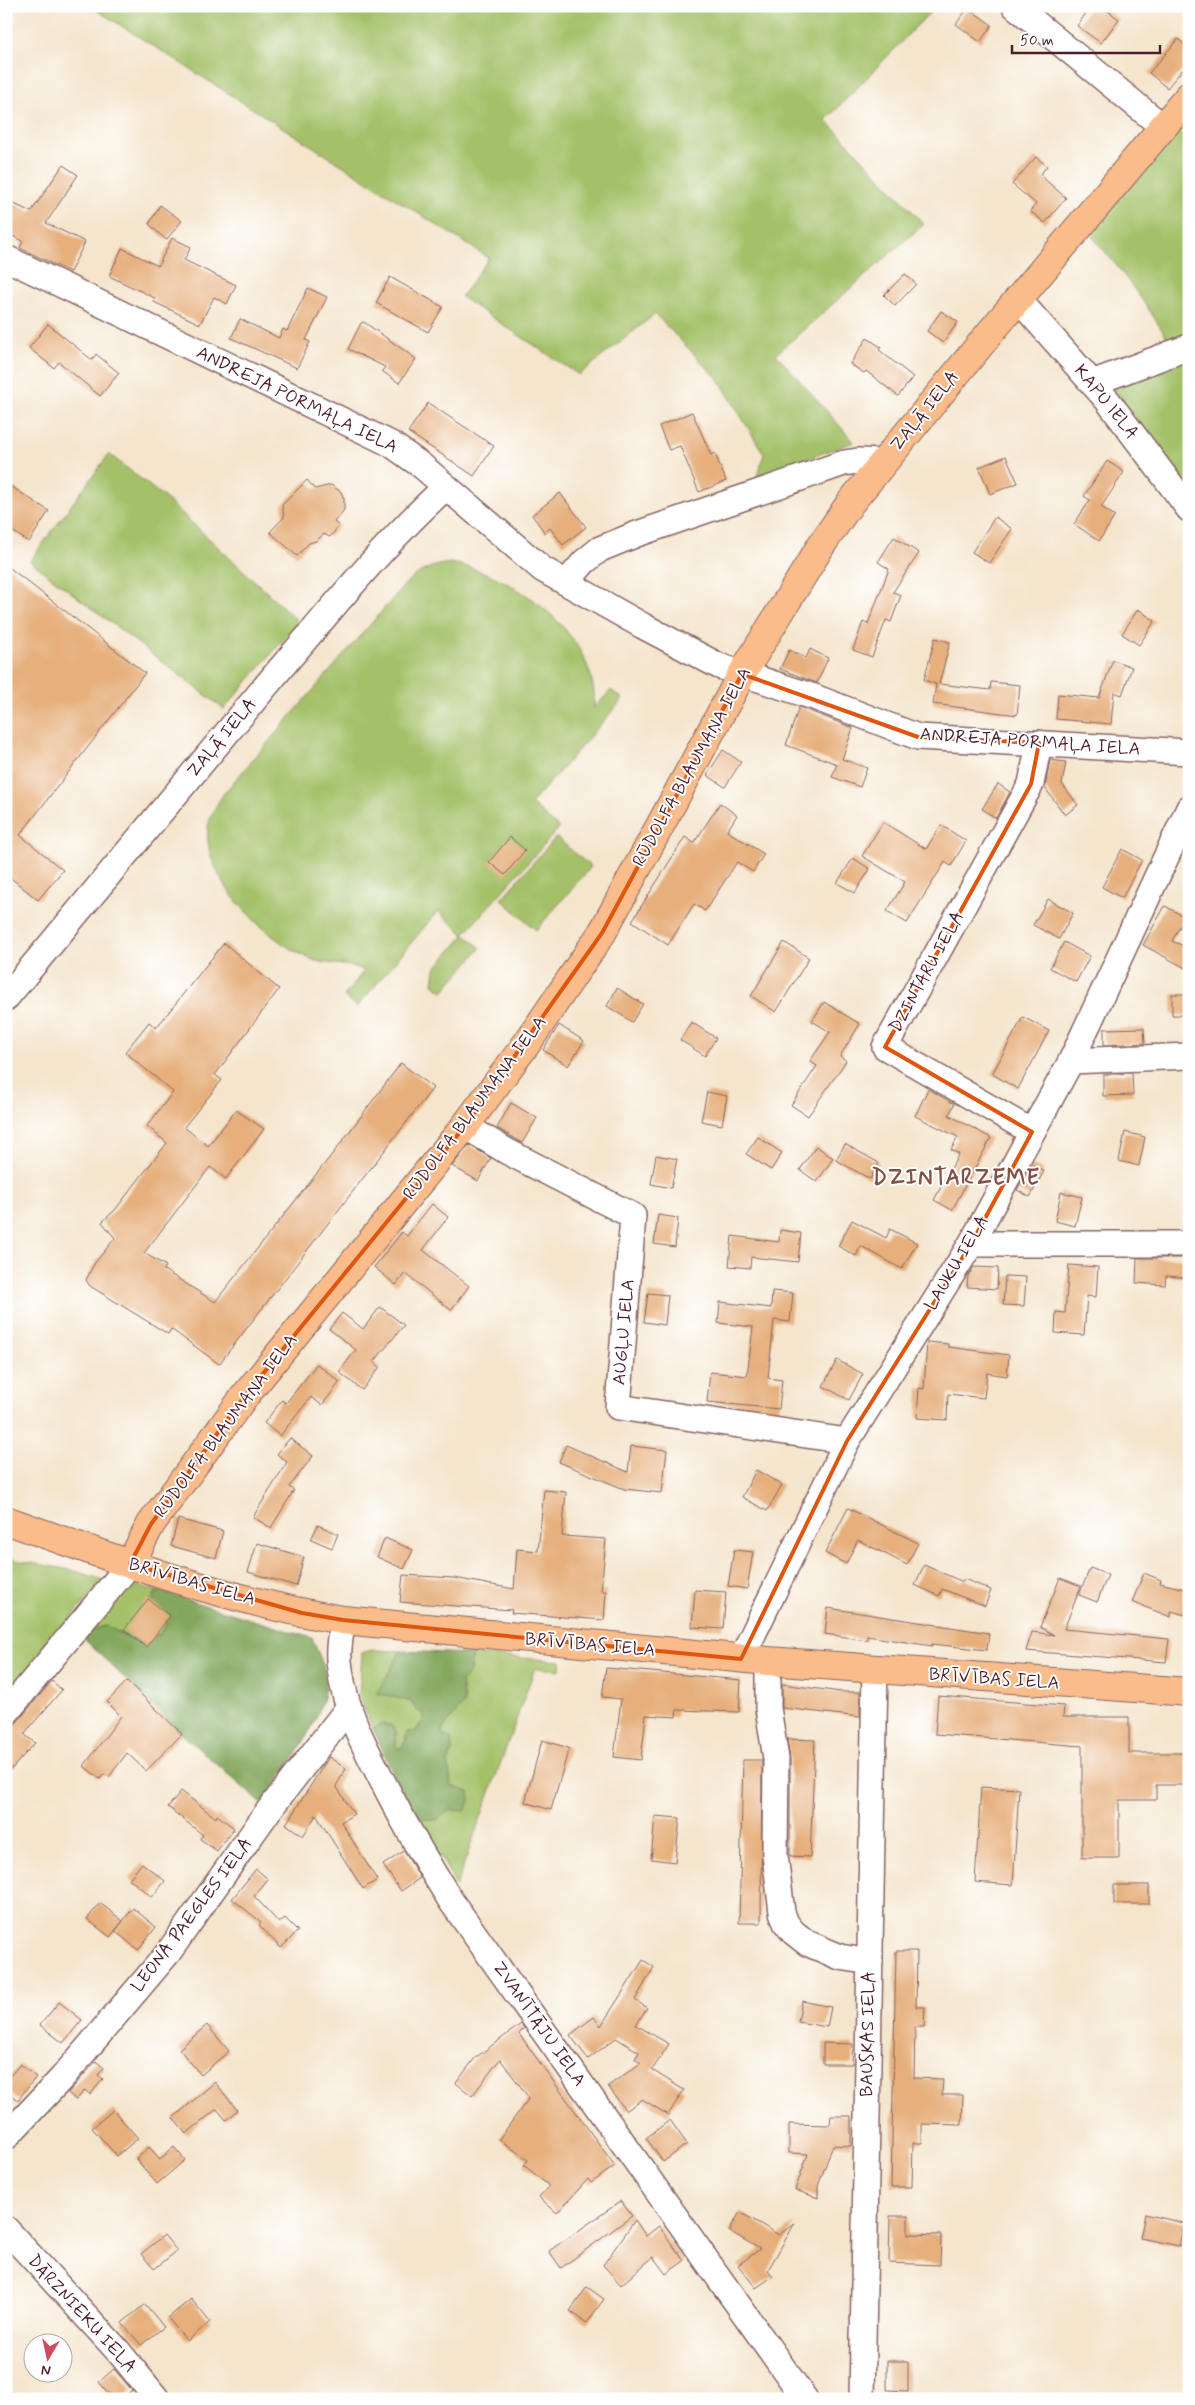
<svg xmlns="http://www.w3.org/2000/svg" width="1195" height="2405" viewBox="0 0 1195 2405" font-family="Mynerve,sans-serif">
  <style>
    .green { fill: #a4c169; stroke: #77704a }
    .forest { fill: #83a75d; stroke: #666344 }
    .building { fill: #e6af7b }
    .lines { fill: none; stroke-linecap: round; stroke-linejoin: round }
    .minor-casing { stroke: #866463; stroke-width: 28 }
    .major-casing { stroke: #866463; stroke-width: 30 }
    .minor { stroke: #fff; stroke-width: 25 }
    .major { stroke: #f9bc8a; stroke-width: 28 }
    .marked { fill: none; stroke: #e0560e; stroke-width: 4; stroke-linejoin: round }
    .labels { text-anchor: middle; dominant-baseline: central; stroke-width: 4; stroke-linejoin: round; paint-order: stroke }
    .street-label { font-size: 18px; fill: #4a1f2b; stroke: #fff }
    .district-label { font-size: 22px; font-weight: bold; letter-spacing: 1px; fill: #815147; stroke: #fff }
  </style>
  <rect width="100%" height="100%" fill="#fff"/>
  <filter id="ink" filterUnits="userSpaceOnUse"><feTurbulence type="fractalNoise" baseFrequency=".02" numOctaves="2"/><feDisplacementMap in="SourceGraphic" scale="10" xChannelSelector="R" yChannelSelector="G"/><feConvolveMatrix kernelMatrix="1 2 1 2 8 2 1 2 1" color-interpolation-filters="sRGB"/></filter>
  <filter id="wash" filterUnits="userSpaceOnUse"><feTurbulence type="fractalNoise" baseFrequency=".0096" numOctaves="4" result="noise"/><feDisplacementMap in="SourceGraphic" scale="20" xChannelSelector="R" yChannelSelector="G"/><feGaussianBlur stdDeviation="1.12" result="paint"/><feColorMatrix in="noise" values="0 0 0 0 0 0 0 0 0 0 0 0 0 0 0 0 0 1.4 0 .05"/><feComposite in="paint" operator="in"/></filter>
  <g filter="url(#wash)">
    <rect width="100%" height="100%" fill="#f4e5cc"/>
    <g class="green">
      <polygon points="90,6 762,6 773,13 778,6 936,6 826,120 924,224 776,354 854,442 757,476 764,454 719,380 655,314 579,375 461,297 489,258"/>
      <path d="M1189 116V488L1111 386 1179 359C1154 313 1124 273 1090 234Z"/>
      <polygon points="109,454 165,498 299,622 224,709 30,561"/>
      <path d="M451 563C515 574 600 636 594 708L611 690 623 699 531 804 559 828 464 934 481 948 443 991 433 984 435 969 464 935 438 911 357 1007 344 996 364 971C356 964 329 965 316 961 270 945 202 880 208 828 209 816 218 803 224 793L408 581C423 569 433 565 451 563Z"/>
      <polygon points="556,837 591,867 536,930 501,899"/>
      <polygon points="6,1556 15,1560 72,1570 103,1580 6,1696"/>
      <polygon points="127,1583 162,1592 156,1592 152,1598 152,1605 166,1618 165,1627 159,1635 132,1639 106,1626 95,1629 84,1639 81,1635"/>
      <path d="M372 1650 401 1651 377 1693C396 1698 418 1698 424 1719L415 1732 406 1737V1741L399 1749 396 1747V1731L382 1724 373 1729 359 1696 362 1653Z"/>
      <polygon points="473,1654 561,1661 560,1670 535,1668 456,1886 442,1858 437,1855 415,1814 424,1819 469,1792 451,1786 448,1762 452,1751 442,1735 443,1729 464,1702 461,1682 469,1674"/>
    </g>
    <g class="forest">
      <path d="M156 1592H162L312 1638C317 1651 325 1664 325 1678 327 1719 284 1770 262 1804L182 1734 84 1639 95 1629 106 1626 132 1639 140 1632 151 1636 159 1635 165 1627 166 1618 152 1605Z"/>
      <polygon points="401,1651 473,1654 469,1674 461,1682 464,1702 443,1729 442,1735 451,1738 452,1751 448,1762 451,1786 469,1792 470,1801 466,1811 450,1810 437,1820 424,1819 415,1814 397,1782 373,1729 382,1724 391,1725 396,1731 396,1747 399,1749 406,1741 407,1732 415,1732 424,1719 422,1712 416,1711 413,1702 377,1693"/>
    </g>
    <g id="blocks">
      <g class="building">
        <polygon points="1091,6 1101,6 1119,19 1101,43 1077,26"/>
        <polygon points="968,8 992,25 980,42 956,24"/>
        <polygon points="1178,39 1189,48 1189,62 1167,88 1149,73"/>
        <polygon points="1036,157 1047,166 1040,175 1066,198 1045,223 1030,211 1036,204 1012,184"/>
        <polygon points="63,165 78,175 46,223 85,242 70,272 20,248 23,241 6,233 6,200 31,212"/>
        <polygon points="160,205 182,221 166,240 149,224"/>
        <polygon points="172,238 191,247 184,260 236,285 227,304 214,297 200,324 154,302 155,298 109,276 122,248 158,266"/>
        <polygon points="905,274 916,284 895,306 884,295"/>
        <polygon points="390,277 443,307 428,332 376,303"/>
        <polygon points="308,288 327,297 306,340 310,342 297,368 231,338 240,319 279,338 283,329 287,331"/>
        <polygon points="941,311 958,322 943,343 927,331"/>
        <polygon points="364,322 416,359 399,383 382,371 385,367 348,349 361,323"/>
        <polygon points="48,324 92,360 96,354 119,373 100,396 59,362 54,368 29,348"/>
        <polygon points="867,338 881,347 879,350 913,377 898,396 866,371 864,373 850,364"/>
        <polygon points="428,403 494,446 474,476 408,432"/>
        <polygon points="692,412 711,455 715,453 726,481 699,492 680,446 669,450 659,426"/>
        <polygon points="1006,456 1018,483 990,494 979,467"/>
        <polygon points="1107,461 1124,472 1101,507 1115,516 1099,541 1074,524 1090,500 1084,496"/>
        <polygon points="307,480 315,489 331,485 341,492 344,499 344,510 334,522 339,526 330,537 324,534 316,541 309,543 297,556 270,532 284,517 282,505"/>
        <polygon points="6,483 49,511 29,542 6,527"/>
        <polygon points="560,493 586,527 563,545 550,528 545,533 532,515"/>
        <polygon points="995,517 1012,529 989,563 972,552"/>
        <polygon points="894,537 919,553 893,592 901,595 891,622 886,620 872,657 853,650 863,622 868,624 889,569 878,562"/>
        <polygon points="6,565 145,673 20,835 63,870 38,900 6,874"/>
        <polygon points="1138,609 1155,621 1139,645 1122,634"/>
        <polygon points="935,638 950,642 939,684 990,690 991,682 1020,685 1017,715 933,704 936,684 924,680"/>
        <polygon points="810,649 828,658 817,683 780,669 789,650 806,658"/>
        <polygon points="1113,660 1132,667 1122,695 1114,692 1111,724 1056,719 1058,694 1099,698"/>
        <polygon points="799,707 853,728 842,759 867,768 860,787 832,777 837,764 786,745"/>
        <polygon points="723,750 741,762 725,787 707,775"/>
        <polygon points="1050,760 1066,762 1062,784 1078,805 1065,815 1045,788"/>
        <polygon points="998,784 1010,792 996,818 982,809"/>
        <polygon points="720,803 737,815 727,831 764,854 753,872 737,862 705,911 694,904 668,945 632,921 685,837 694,843"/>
        <polygon points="883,822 926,849 941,825 966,841 951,866 945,862 907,923 887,911 905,882 862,856"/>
        <polygon points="510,837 525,850 505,875 489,862"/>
        <polygon points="1122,849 1142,860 1122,898 1102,887"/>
        <polygon points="853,858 870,869 855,893 837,883"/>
        <polygon points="1048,899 1073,913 1059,939 1033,925"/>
        <polygon points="1165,906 1185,917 1172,941 1189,948 1189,970 1143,945"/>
        <polygon points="784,942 809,958 776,1012 751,996"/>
        <polygon points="1064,942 1090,956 1076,982 1050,968"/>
        <polygon points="224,943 279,989 215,1075 222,1080 184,1127 208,1146 236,1110 264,1129 226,1179 210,1167 144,1253 166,1266 164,1270 215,1302 341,1143 401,1063 433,1088 219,1364 171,1329 168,1334 90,1286 86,1280 94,1264 115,1238 102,1222 115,1210 167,1143 147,1126 173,1092 125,1052 149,1022 156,1028"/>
        <polygon points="617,988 643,1004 632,1022 607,1006"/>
        <rect x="1172" y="994" width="17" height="21"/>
        <polygon points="824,1002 860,1024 840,1056 846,1061 808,1116 791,1105 817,1066 810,1061 830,1032 812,1021"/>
        <polygon points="1023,1017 1049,1031 1018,1089 992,1074"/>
        <polygon points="691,1022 716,1038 705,1056 680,1040"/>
        <polygon points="559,1025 584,1041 568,1066 543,1050"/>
        <polygon points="1144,1028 1145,1043 1104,1045 1104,1029"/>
        <polygon points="1132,1073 1133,1095 1103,1096 1103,1075"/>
        <polygon points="928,1089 954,1104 949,1115 991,1138 952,1210 934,1200 959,1154 951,1150 958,1137 915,1116"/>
        <polygon points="707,1092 727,1096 722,1125 701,1121"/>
        <polygon points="511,1103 537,1118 522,1143 497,1128"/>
        <polygon points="1125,1132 1145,1137 1139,1166 1119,1161"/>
        <polygon points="758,1137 782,1153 771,1170 746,1154"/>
        <polygon points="845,1144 879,1163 870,1179 836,1160"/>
        <polygon points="469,1145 491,1158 478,1181 452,1166"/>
        <polygon points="816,1146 833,1158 817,1182 800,1170"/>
        <polygon points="656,1155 677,1159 671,1188 651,1184"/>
        <polygon points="1031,1164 1044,1171 1030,1197 1017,1190"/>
        <polygon points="1061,1192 1082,1197 1075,1226 1055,1221"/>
        <polygon points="432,1204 448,1217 423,1250 469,1286 451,1310 405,1273 396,1285 374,1267 402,1232 407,1236"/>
        <polygon points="658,1215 678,1218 675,1247 654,1244"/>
        <polygon points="852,1220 886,1238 890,1229 917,1243 902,1269 861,1246 856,1256 838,1246"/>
        <polygon points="780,1230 801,1233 798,1262 751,1257 750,1268 729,1266 732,1236 779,1242"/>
        <polygon points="1137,1258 1189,1258 1189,1278 1166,1276 1165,1285 1136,1283"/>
        <polygon points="1069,1265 1098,1267 1096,1297 1087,1296 1084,1335 1055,1333 1056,1312 1065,1313"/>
        <polygon points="974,1267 998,1268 997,1289 967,1287 968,1276"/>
        <polygon points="1005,1276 1026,1277 1024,1306 1003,1305"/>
        <polygon points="772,1291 793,1293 790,1322 774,1320 768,1378 782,1380 779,1409 707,1402 710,1372 747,1376 753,1327 718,1323 720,1302 771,1308"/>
        <polygon points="648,1293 668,1295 665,1325 644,1322"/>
        <polygon points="380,1307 404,1325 374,1362 380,1367 362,1390 339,1372 356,1350 329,1329 342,1313 363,1329"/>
        <polygon points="927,1342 948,1344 948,1347 1009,1355 1007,1376 987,1373 984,1398 948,1394 947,1420 917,1418 919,1388 924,1389"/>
        <polygon points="837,1360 863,1374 849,1400 823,1386"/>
        <polygon points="317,1364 340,1382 322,1405 311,1397 280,1436 264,1423 282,1400 286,1403"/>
        <polygon points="290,1438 313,1456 289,1487 294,1490 271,1528 253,1517 287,1462 277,1454"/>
        <polygon points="566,1445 628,1472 631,1446 667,1450 662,1493 624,1489 559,1462"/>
        <polygon points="756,1470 782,1485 767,1511 742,1497"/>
        <polygon points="544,1490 566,1492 562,1536 606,1539 601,1591 606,1591 604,1620 511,1613 512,1610 400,1602 403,1575 454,1578 514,1589 517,1549 538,1551"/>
        <polygon points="848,1508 918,1543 907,1565 858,1540 846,1564 825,1553"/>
        <polygon points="178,1519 223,1531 216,1558 171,1546"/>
        <polygon points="318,1525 338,1534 332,1548 311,1539"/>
        <polygon points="385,1538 413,1550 404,1569 377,1557"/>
        <polygon points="257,1543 304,1557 296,1586 248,1572"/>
        <polygon points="734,1550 753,1552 747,1589 728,1586"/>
        <polygon points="924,1565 963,1582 964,1579 991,1590 985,1606 942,1589 939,1596 915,1585"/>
        <polygon points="1090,1568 1108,1575 1097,1602 1079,1595"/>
        <polygon points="1144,1573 1161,1580 1160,1583 1189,1590 1186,1615 1171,1611 1171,1617 1132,1602"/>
        <polygon points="1060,1578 1081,1586 1064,1629 1169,1639 1166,1662 1026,1651 1032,1632 1054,1635 1040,1627"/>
        <polygon points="695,1590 726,1592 723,1629 692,1627"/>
        <polygon points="148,1599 170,1616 146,1647 124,1630"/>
        <polygon points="828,1608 989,1633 987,1650 932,1644 932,1646 867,1636 867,1640 825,1634"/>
        <polygon points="606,1668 741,1680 739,1712 677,1710 676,1717 646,1715 641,1760 614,1757 621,1699 602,1697"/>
        <polygon points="52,1681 62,1690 24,1734 35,1743 6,1775 6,1731 17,1722"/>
        <polygon points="127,1681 182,1734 146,1771 127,1753 109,1777 104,1774 100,1779 84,1766 121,1716 107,1702"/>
        <polygon points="782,1684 841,1692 860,1692 860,1717 782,1708"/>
        <polygon points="938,1696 1064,1706 1063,1717 1129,1717 1129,1753 1189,1753 1189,1785 1156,1785 1156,1800 1119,1800 1119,1858 1082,1858 1082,1746 935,1734"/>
        <polygon points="787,1739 815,1740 810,1857 790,1856 790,1759"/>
        <polygon points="542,1740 569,1748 551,1810 525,1802"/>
        <polygon points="329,1757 346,1769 336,1786 354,1814 341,1822 377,1880 363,1889 316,1815 303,1836 286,1824"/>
        <polygon points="743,1760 762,1760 761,1923 739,1923"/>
        <polygon points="981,1787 1019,1789 1013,1885 975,1882"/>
        <polygon points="181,1791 216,1818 217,1815 234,1828 217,1851 200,1839 203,1835 168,1807"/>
        <polygon points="655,1816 680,1818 675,1862 651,1859"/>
        <polygon points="404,1851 420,1878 401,1891 383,1865"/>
        <polygon points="142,1863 165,1881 152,1897 129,1879"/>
        <polygon points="256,1869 268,1879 254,1896 279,1923 285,1918 298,1931 281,1948 259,1925 261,1922 232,1899"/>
        <rect x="1114" y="1885" width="35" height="19"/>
        <polygon points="100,1903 123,1921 110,1937 87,1919"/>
        <polygon points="133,1908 156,1927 138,1950 115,1931"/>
        <polygon points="896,1951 917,1951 916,2007 925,2007 924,2027 915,2027 914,2078 943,2079 942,2095 963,2095 962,2125 922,2124 922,2143 913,2143 912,2187 891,2187"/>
        <polygon points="643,1960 654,1967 635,2000 647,2008 636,2025 669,2044 652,2070 684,2090 668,2115 642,2099 626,2111 608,2086 641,2063 635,2059 639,2052 616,2038 588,2059 570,2035 594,2017 601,2026"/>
        <polygon points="802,2001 831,2007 827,2027 798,2022"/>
        <polygon points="59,2002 82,2020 63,2043 40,2025"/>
        <polygon points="521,2024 524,2028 519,2034 615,2166 591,2183 588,2179 557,2213 539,2197 549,2186 524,2165 528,2160 499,2139 529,2098 500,2059 472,2096 456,2083 475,2058"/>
        <polygon points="207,2025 229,2051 201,2075 179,2049"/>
        <polygon points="823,2043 853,2044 852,2064 823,2064"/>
        <polygon points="96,2061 104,2068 98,2075 103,2079 90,2095 85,2090 76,2100 68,2093"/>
        <polygon points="20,2064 36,2077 18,2100 6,2091 6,2081"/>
        <polygon points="215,2082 237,2110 226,2120 217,2109 186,2134 173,2118"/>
        <polygon points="113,2110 138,2138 117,2156 92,2128"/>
        <polygon points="831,2116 851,2116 851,2146 833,2145 818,2186 818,2198 795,2190 808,2154 789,2153 789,2124 830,2125"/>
        <polygon points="670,2120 687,2144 663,2162 646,2138"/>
        <polygon points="149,2147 160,2159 174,2147 185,2160 157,2184 136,2159"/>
        <polygon points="621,2201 632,2216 561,2268 549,2251"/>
        <polygon points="740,2212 779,2235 795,2223 768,2270 773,2276 756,2288 738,2265 760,2249 729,2231"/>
        <polygon points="1145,2214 1184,2223 1179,2246 1140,2238"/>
        <polygon points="890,2216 908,2216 908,2234 941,2235 940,2265 889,2263"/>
        <polygon points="635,2220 646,2236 659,2226 684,2261 666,2274 653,2257 621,2285 603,2265"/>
        <polygon points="164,2235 177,2251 154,2269 141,2254"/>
        <polygon points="587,2287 604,2299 587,2323 570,2311"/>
        <polygon points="191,2299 210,2322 187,2341 168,2318"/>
        <polygon points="145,2304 164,2327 141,2345 122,2323"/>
        <polygon points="887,2361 908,2361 908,2391 887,2390"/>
        <polygon points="114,2369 132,2390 122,2399 113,2399 99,2382"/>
      </g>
    </g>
  </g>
  <g filter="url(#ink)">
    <use href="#blocks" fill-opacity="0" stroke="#866463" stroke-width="1"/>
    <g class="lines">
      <defs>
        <g id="minor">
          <polyline points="1015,6 1163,127"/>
          <polyline points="6,258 391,444 422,466 542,569 643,626 719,666 814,697 918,737 1189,752"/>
          <polyline points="1018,299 1108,401 1189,509"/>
          <polyline points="1092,383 1189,347"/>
          <polyline points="567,582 584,562 600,549 637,534 844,463 858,461 884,462"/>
          <path d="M6 998C97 888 188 778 280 669 334 607 385 542 446 487"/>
          <polyline points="1071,1061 1189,1056"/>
          <polyline points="465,1126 508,1152 633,1216 618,1407 847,1441"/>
          <polyline points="1032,1132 885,1047 1031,784 1039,743"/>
          <polyline points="971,1244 1189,1244"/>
          <path d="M343 1620C340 1637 337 1653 340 1669 345 1710 364 1746 383 1782 404 1823 426 1862 451 1901L805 2399"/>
          <polyline points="741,1659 847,1441 971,1244 1071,1061 1189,808"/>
          <polyline points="768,1661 768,1708 776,1759 775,1855 782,1912 786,1923 793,1932 807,1943 840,1957 870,1962"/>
          <polyline points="6,1713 130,1564"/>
          <polyline points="6,2137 62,2078 168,1953 269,1810 349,1707"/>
          <polyline points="6,2229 119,2352 157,2399"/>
          <polyline points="862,2399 875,1670"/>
        </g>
        <g id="major">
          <path d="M6 1520C116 1560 227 1601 343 1620L768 1661 1189 1692"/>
          <polyline points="130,1564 151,1524 244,1397 465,1126 527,1043 602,933 742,674 822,544 851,502 989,334 1189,96"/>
        </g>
      </defs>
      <use href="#minor" class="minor-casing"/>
      <use href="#major" class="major-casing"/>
      <use href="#minor" class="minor"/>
      <use href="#major" class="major"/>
    </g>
  </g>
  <path class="marked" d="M742 674 918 737 1039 743 1031 784 885 1047 1032 1132 971 1244 847 1441 741 1659 343 1620 302 1613 130 1564 151 1524 244 1397 465 1126 602 933Z"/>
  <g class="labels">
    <g class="street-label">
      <text transform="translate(297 400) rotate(26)">ANDREJA PORMAĻA IELA</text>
      <text transform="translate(1106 402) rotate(51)">KAPU IELA</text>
      <text transform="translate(925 411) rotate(-51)">ZAĻĀ IELA</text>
      <text transform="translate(222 738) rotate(-50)">ZAĻĀ IELA</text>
      <text transform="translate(1030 742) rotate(4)">ANDREJA PORMAĻA IELA</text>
      <text transform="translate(692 767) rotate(-61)">RŪDOLFA BLAUMAŅA IELA</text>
      <text transform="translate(927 972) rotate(-61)">DZINTARU IELA</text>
      <text transform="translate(475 1108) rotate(-53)">RŪDOLFA BLAUMAŅA IELA</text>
      <text transform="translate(957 1263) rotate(-59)">LAUKU IELA</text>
      <text transform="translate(624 1332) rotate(-85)">AUGĻU IELA</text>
      <text transform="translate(226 1426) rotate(-53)">RŪDOLFA BLAUMAŅA IELA</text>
      <text transform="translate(192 1582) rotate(16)">BRĪVĪBAS IELA</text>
      <text transform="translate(590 1645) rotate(5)">BRĪVĪBAS IELA</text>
      <text transform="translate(994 1679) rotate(4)">BRĪVĪBAS IELA</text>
      <text transform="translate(192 1915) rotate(-53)">LEONA PAEGLES IELA</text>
      <text transform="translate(539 2024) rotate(55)">ZVANĪTĀJU IELA</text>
      <text transform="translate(868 2034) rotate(-89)">BAUSKAS IELA</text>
      <text transform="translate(82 2314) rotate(48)">DĀRZNIEKU IELA</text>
    </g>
    <g class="district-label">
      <text x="956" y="1178">DZINTARZEME</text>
    </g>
  </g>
  <rect width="1195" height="2405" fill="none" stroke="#fff" stroke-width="25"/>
  <g transform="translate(48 2358) rotate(189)"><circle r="24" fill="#ffffff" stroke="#b7a5aa"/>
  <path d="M0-4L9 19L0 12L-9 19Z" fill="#d1495b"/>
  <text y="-8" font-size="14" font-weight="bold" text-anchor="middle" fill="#4a1f2b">N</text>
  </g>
  <path d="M1012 45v8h148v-8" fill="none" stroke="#4a1f2b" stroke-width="2.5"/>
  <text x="1020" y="45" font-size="15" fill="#4a1f2b" stroke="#ffffff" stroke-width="4" paint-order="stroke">50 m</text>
</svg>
